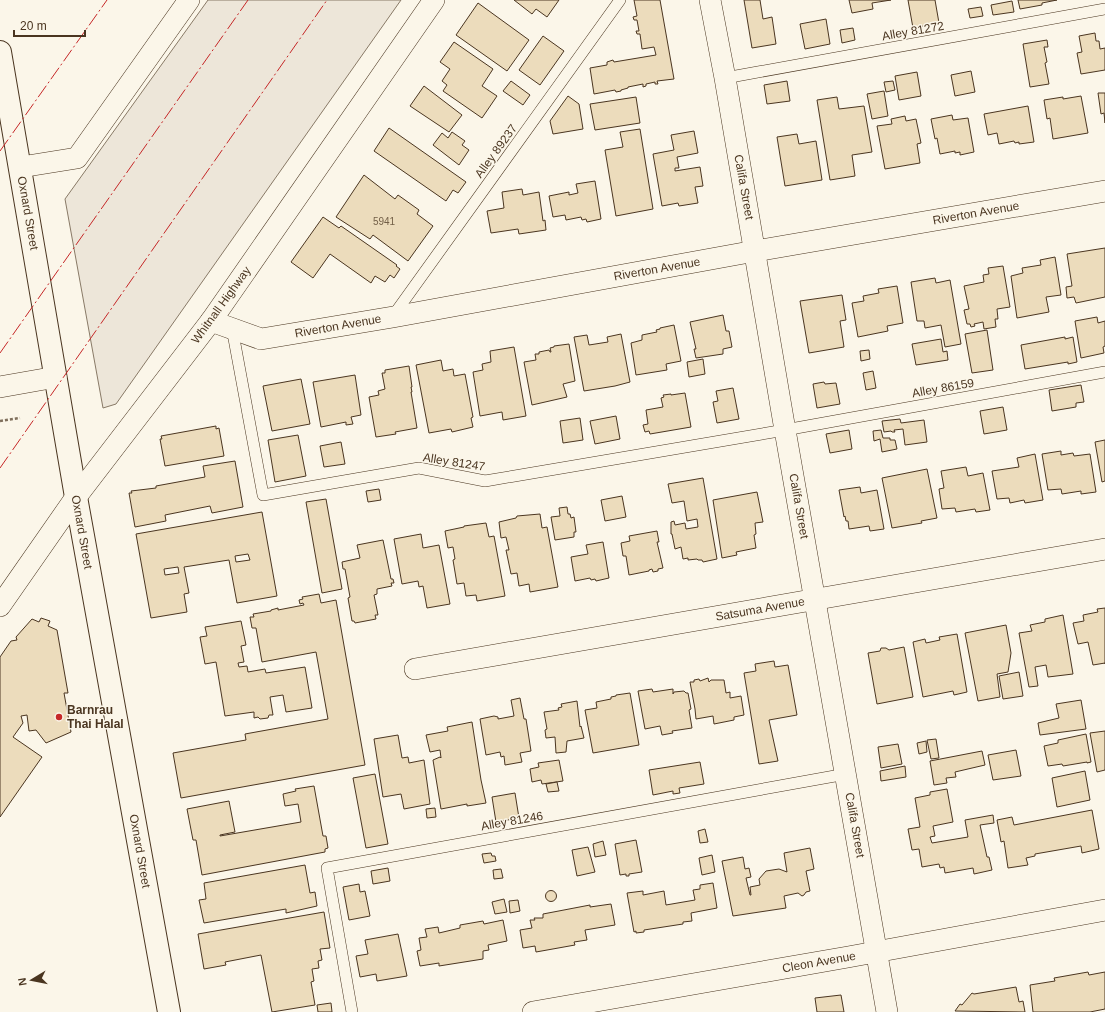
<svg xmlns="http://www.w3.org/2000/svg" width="1105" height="1012" viewBox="0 0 1105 1012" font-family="Helvetica,sans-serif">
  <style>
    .green { fill: #ede6d9; stroke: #887966 }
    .building { fill: #ecdcbc; stroke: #4a3520; fill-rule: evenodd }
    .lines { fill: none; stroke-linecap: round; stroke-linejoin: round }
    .service-casing { stroke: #4a3520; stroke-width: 12 }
    .minor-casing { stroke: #4a3520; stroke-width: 22 }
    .secondary-casing { stroke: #4a3520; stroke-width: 24 }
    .path { stroke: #7f6f5c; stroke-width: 2.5; stroke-dasharray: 3 2; stroke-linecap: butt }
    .service { stroke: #fbf6e9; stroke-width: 11 }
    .minor { stroke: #fbf6e9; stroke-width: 21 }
    .secondary { stroke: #fbf6e9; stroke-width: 22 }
    .power { stroke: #c62828; stroke-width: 1; stroke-dasharray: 14 3 2 3; stroke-linecap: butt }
    .poi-dot { fill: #c62828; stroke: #fbf6e9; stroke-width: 1.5 }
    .labels { text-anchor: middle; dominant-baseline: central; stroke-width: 3; stroke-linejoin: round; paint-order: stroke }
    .number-label { font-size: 10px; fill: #725f47 }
    .street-label { font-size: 12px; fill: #4a3520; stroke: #fbf6e9 }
    .poi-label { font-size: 12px; font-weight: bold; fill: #4a3520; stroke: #fbf6e9; text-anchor: start }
  </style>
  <rect width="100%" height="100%" fill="#fbf6e9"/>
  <polygon class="green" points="208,0 401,0 116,404 103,408 65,199"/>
  <g class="building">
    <polygon points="514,0 559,0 547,17 536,9 532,14"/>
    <polygon points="634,0 660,0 674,79 657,81 658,84 655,84 655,82 646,84 646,86 643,87 643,84 628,87 628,88 621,90 621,91 616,92 615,90 594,94 590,68 607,65 607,62 613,60 614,62 656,55 654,47 642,49 640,34 637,34 636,31 639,31 637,20 634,20 633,17 637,16"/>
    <polygon points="744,0 760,0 763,19 772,17 776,44 752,48"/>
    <polygon points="849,0 891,0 872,3 873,9 852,13"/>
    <polygon points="908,0 935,0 939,23 913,28"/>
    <polygon points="1018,0 1057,0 1042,3 1042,5 1020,9"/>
    <polygon points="1012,1 1014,12 993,15 991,5"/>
    <polygon points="478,3 529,40 507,71 456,35"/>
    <polygon points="981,7 983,16 970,18 968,9"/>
    <polygon points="826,19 830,44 805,49 800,24"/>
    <polygon points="853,28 855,40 842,43 840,30"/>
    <polygon points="1095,33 1096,41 1099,41 1100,49 1105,48 1105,70 1081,74 1077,53 1082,52 1079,36"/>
    <polygon points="543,36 564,51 540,85 519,70"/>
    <polygon points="1047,40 1048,47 1044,47 1047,62 1045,63 1049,84 1030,87 1023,44"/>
    <polygon points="454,42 493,69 482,86 497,96 482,118 443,91 447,85 442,81 450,69 440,62"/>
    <polygon points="971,71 975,92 955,96 951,75"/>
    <polygon points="917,72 921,96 899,100 895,76"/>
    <polygon points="511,81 530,95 523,105 503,91"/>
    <polygon points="787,81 790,101 767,104 764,85"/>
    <polygon points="893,81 895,90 886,92 884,82"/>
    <polygon points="424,86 462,115 449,132 410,106"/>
    <polygon points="884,91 888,116 872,119 867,94"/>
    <polygon points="1098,93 1105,93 1105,123 1104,113 1101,114"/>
    <polygon points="568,96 579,104 583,129 553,134 550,121"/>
    <polygon points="1081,96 1088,133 1053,139 1050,118 1047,119 1044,100 1063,97 1063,99"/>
    <polygon points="636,97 640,123 595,130 590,104"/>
    <polygon points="837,97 839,109 864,106 872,152 852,155 855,176 830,180 817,100"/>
    <polygon points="1028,106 1034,142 1019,144 1019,142 1015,143 1014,141 999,144 997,133 988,135 984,114"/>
    <polygon points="952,115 953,120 968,118 974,152 960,155 960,152 955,153 955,151 940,154 937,138 935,139 931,119"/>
    <polygon points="905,116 906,121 916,119 921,143 917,144 920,163 885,169 877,126 892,124 891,119"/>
    <polygon points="389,128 466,182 458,193 453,190 446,201 374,151"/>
    <polygon points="640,129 653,209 616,216 605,150 623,147 620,132"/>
    <polygon points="694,131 698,153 677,157 679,168 675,168 675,171 700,167 703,186 695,187 698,203 679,206 678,203 662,206 653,154 674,150 671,135"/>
    <polygon points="452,132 465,141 462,145 469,150 459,165 433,145 442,133 448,138"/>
    <polygon points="797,134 799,144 816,141 822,180 785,186 777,137"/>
    <polygon points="364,175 395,199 398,195 419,210 417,214 433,226 408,261 373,235 370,239 336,217"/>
    <polygon points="595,181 601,219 587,222 586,219 582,220 581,217 566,220 565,215 553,217 549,196 569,192 569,195 578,193 576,184"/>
    <polygon points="522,189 523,195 539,192 543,221 545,220 546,230 519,234 518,229 491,233 487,211 504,208 502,192"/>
    <polygon points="323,217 339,228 341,226 397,265 396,266 400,269 394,278 390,275 385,282 375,276 371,283 330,254 313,278 291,262"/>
    <polygon points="1105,248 1105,297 1076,303 1074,297 1067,298 1066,287 1072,286 1067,254"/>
    <polygon points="1055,257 1061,295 1046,297 1049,312 1017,318 1011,276 1023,273 1022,268 1041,265 1040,260"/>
    <polygon points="1003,266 1010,307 997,309 998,319 995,319 996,327 984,329 983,322 974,324 975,326 971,327 970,324 967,324 964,310 969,309 964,286 984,282 983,275 989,274 988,268"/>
    <polygon points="935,278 936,283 950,280 961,344 945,347 941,325 925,328 924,321 917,321 911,282"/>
    <polygon points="897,286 903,323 887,326 888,331 858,337 852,303 864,301 863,296 879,293 878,289"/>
    <polygon points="842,295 846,320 840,321 844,347 809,353 800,301"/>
    <polygon points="723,315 726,331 729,331 732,347 723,349 723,354 696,358 694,349 696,349 690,322"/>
    <polygon points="1097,317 1098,323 1105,321 1105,346 1103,347 1104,353 1081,358 1075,321"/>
    <polygon points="674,325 681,361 666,364 667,370 636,375 631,343 642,340 642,335 657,332 656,330 660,329 660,328"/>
    <polygon points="987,330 993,370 972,373 965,334"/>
    <polygon points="621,334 630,382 615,386 584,391 574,337 587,335 589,345 608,342 607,337"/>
    <polygon points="1065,337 1065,339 1073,337 1077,362 1068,364 1068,362 1025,369 1021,345"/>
    <polygon points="941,339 943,352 947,351 948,360 916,365 912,344"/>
    <polygon points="569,344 575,381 563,384 567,397 532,405 524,362 536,360 535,354 539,354 539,352 549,350 550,352 551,352 550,348 554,347 554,346"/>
    <polygon points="514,347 526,416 503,420 502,412 480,416 473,372 483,370 482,364 491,362 490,351"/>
    <polygon points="869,350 870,359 861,361 860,351"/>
    <polygon points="703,359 705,374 689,377 687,362"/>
    <polygon points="441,360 443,371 453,369 454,376 465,374 473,417 471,418 473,427 452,432 451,429 429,433 416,365"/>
    <polygon points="409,366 412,387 411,387 412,392 411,392 417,428 395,432 396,434 376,437 369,397 379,395 378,391 385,389 382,373 385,373 385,370"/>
    <polygon points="873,371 876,388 866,390 863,373"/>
    <polygon points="355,375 361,415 351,417 353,424 346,425 346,422 321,427 313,382"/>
    <polygon points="301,379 310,424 272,431 263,386"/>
    <polygon points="824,382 825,384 836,383 840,404 817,408 813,384"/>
    <polygon points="1081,385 1084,402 1076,403 1076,407 1052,411 1049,390"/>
    <polygon points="733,388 739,419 717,423 713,402 718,401 716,391"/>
    <polygon points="685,393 691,427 650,434 649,431 645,432 643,425 648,424 646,410 663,407 661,398 664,397 663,395 671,394 671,395"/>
    <polygon points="1003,407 1007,430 984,434 980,411"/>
    <polygon points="616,416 620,439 595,444 590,421"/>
    <polygon points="580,418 583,440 563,443 560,421"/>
    <polygon points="900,419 901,423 924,420 927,442 905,445 903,429 894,430 895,432 892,432 891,431 884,432 882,421"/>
    <polygon points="216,426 216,429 219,428 224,456 165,466 160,439 162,439 161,436"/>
    <polygon points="849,430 852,449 830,453 826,434"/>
    <polygon points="881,430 883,438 890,438 890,440 895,440 897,449 882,452 880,439 874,441 873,431"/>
    <polygon points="298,435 306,476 275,482 268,440"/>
    <polygon points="1105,440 1105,481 1102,482 1095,442"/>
    <polygon points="341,442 345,464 324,467 320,446"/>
    <polygon points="1061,451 1061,455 1073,453 1074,456 1090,454 1096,492 1081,494 1081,491 1062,494 1061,489 1048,490 1042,454"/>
    <polygon points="1035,454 1043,500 1025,503 1024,500 1010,503 1009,498 997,499 992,471 1019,467 1017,458"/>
    <polygon points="235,461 243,507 212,513 210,506 165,515 166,521 135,527 129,493 132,493 131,491 156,488 156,486 205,477 203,466"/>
    <polygon points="966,467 968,476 983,473 990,510 976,512 975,509 956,512 955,508 942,509 939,489 944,488 941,471"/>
    <polygon points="927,469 937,518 921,521 922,523 892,528 882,478"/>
    <polygon points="703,478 717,559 703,562 702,560 698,560 697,559 688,560 688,558 683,559 681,547 675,549 672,534 671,534 671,522 674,521 675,525 685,523 686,529 698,527 697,519 687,521 684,501 672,503 668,484"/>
    <polygon points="860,487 861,493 877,490 884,529 870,531 869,526 849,529 848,521 846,521 845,516 844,517 839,490"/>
    <polygon points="379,489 381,500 368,502 366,491"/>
    <polygon points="757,492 763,522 755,523 756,534 754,535 756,548 736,552 737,555 722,558 713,500"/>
    <polygon points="622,496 626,517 605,521 601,500"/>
    <polygon points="326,499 342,589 322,593 306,502"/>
    <polygon points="567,507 568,514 570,514 571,518 574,517 576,532 574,532 574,537 555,540 551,517 560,516 559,508"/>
    <path d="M262 512 277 596 237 603 229 560 184 567 189 593 184 594 187 612 151 618 136 534ZM248 554 250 560 236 562 235 556ZM178 567 179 573 165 575 164 569Z"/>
    <polygon points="540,514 542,528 547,527 558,587 530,592 529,584 519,586 517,573 511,574 506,550 509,550 506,537 501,538 499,522 516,518 517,516"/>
    <polygon points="486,523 489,537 494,536 505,596 477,601 476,595 466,596 464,583 457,584 453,560 455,559 453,547 448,548 445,531 464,527 464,526"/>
    <polygon points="657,531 659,542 657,542 663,568 658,569 658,571 653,572 652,569 649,570 649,571 629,575 626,556 623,556 621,543 630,541 629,536"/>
    <polygon points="421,534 423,548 439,545 450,604 427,608 423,586 419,587 418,581 402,584 394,539"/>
    <polygon points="383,540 391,579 393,579 394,583 391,583 392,586 377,589 377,594 374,595 378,615 375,615 376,619 355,623 354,621 352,621 348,598 350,597 345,569 343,569 342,562 360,558 357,545"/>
    <polygon points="603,542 609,578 596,581 595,579 591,580 590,578 575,581 571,557 588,554 586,545"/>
    <polygon points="319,594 321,603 336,600 365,765 181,798 173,753 246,740 245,734 328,719 316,652 262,662 256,628 252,628 250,617 254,617 253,614 271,611 271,610 278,608 278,610 304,605 303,603 300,604 299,600 303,599 302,597"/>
    <polygon points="1105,608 1105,664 1105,663 1093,665 1088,642 1078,644 1073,623 1084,621 1083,615 1098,612 1097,609"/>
    <polygon points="1063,615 1073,674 1048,677 1046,665 1035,667 1038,686 1029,687 1019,633 1032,631 1030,625 1045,622 1045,619"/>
    <polygon points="41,618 50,621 48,626 57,630 68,693 64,693 71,732 46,743 36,730 29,731 27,715 21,716 23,723 13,737 42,757 0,817 0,657 11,641 17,640 16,637 32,619 39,622"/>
    <polygon points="241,621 246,645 241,646 244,662 238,663 239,667 247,666 248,672 265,669 266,673 305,667 312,708 286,712 283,695 270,697 273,715 269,715 268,718 260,719 258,717 254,718 254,712 225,716 216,662 205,664 200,637 207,636 205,627"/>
    <polygon points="1006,625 1011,653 1008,672 997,674 1000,697 978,701 965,633"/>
    <polygon points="957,634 967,692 954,695 953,691 923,697 913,642 925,639 926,643 940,640 939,637"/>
    <polygon points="904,647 913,697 877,704 868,653 880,651 881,648 886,648 889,650"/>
    <polygon points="774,661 775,667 788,665 797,715 769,720 778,761 759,764 744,673 756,671 755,664"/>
    <polygon points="1019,672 1023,696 1003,699 999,676"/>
    <polygon points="708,678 709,682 711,680 724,680 726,693 730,692 730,698 741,696 744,715 734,717 734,720 714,724 713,716 696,719 695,709 690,682 694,682 694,680 699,679 700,681"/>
    <polygon points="652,689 653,692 673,689 673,694 674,692 684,691 686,693 688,693 691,709 689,710 692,728 672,731 673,733 662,735 660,726 645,729 638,691"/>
    <polygon points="630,693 639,745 593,753 585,710 597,708 596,702 611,699 611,697 616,696 616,695"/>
    <polygon points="520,698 524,719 526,719 531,751 520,753 522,762 505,765 504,756 501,757 500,752 486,755 480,719 494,716 498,717 498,719 514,716 511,700"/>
    <polygon points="1081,700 1086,729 1040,735 1038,723 1059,718 1056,704"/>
    <polygon points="577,701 580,727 581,726 584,738 567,741 566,752 556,753 555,737 546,738 545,730 547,729 544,712 559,710 558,708 562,707 561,704"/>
    <polygon points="472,722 481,780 486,803 467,806 467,804 441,809 433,760 440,757 441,758 440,750 430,752 426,735 448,731 447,727"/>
    <polygon points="1105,731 1105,770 1097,772 1090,733"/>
    <polygon points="1086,734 1091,762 1087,763 1087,762 1063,766 1062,764 1048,766 1044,746 1058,743 1058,740"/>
    <polygon points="398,735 402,758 408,757 409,763 424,760 430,804 404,809 401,794 383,797 374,739"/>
    <polygon points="936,739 939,758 931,759 927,740"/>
    <polygon points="926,741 927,752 919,754 917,743"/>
    <polygon points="898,744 902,764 881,768 878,747"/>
    <polygon points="1016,750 1021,776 993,780 988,755"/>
    <polygon points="982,751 985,765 955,772 956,777 946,778 947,783 934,785 930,761"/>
    <polygon points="559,760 563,781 542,784 541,780 532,782 530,769 539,767 538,763"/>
    <polygon points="700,762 704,784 679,788 680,793 673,794 673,791 653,795 649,770"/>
    <polygon points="905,766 906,777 881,781 880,771"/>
    <polygon points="1085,771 1090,800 1057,807 1052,778"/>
    <polygon points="375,774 388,844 366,848 353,778"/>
    <polygon points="557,782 559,791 548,792 546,784"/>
    <polygon points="314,786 323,836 326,836 328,848 325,849 325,852 202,875 196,840 193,840 187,809 229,801 235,832 220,835 220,836 301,822 298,804 285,806 283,794 296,791 295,789"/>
    <polygon points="947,789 953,822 933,826 935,836 930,837 932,843 968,837 965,820 993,815 994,823 980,825 987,857 989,857 992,870 974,874 973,868 945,873 944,867 940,868 939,864 922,867 919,849 912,850 908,829 920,827 915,798 930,795 930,792"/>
    <polygon points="515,793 519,818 496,822 492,797"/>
    <polygon points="435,808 436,817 427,818 426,809"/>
    <polygon points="1092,810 1099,849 1082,853 1081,846 1035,854 1035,856 1026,858 1028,865 1008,868 1004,841 1001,842 997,820 1012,817 1014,825"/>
    <polygon points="705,829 708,842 700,843 698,831"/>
    <polygon points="636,840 642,872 629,874 629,876 626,876 626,874 620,875 615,844"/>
    <polygon points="603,841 606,855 595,857 593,844"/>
    <polygon points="588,847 595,872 577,876 572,850"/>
    <polygon points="810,848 814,869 806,871 810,891 806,892 804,895 802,896 798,893 784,896 786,908 733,916 722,861 743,857 745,869 749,868 751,877 746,878 750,895 751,895 750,887 760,885 759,879 766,871 779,869 787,872 784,853"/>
    <polygon points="491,853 492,856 495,856 496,861 484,863 482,854"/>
    <polygon points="712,855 715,872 702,875 699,858"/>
    <polygon points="305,865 310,893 315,892 317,906 286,913 286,909 204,923 199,900 206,899 204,883"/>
    <polygon points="388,868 390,881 373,884 371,871"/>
    <polygon points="501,869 503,878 494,879 493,870"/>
    <polygon points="713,883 717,908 691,913 692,921 683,922 683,924 644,930 644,932 636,933 636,931 634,932 627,893 643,891 643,895 664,891 666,905 695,900 693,890 700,889 700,885"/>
    <polygon points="359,884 360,892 365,891 370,916 349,920 343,887"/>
    <circle cx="551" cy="896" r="5.5"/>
    <polygon points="504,899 507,912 495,914 492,902"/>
    <polygon points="518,900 520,911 510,913 509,901"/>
    <polygon points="611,904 615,925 585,930 587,940 574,942 575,945 536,952 535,946 523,948 520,930 532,928 530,920 535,920 534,918 543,918 543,914 590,905 590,907"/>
    <polygon points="324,912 330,948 320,949 322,960 318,961 319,968 312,969 314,981 311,982 315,1005 272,1012 261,955 225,962 226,965 204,969 198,934"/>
    <polygon points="503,920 507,941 488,945 489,950 483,951 483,959 439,966 439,963 420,966 417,951 421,950 419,938 427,937 425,929 438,927 439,933 460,928 460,925 483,921 484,924"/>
    <polygon points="398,934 407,976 377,981 376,974 360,977 356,956 368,954 365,940"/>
    <polygon points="1088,972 1089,975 1105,972 1105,1009 1090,1012 1033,1012 1030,985 1055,981 1054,978"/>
    <polygon points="1016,987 1019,1002 1023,1001 1025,1012 955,1011 960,1004 962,1005 972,993 974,994"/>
    <polygon points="841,995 844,1012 817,1012 815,998"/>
    <polygon points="331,1003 332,1012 318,1012 317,1005"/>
  </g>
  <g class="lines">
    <defs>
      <g id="service">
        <polyline points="725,78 1105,9"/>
        <polyline points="393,316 620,0"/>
        <polyline points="232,328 263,495 419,468 485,481 785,430 1105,372"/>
        <polyline points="352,1012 327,868 846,774"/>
      </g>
      <g id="minor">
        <polyline points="710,0 725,78 785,430 887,1012"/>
        <polyline points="21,167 77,158 189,0"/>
        <polyline points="211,321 261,339 393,317 755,251 1105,191"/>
        <polyline points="0,387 56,377"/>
        <polyline points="0,606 76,497 211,321 434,0"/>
        <polyline points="415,669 1105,549"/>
        <polyline points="533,1012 848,957 1105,910"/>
      </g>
      <polyline id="secondary" points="0,52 76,497 169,1012"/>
    </defs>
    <use href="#service" class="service-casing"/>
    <use href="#minor" class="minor-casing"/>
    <use href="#secondary" class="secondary-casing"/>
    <polyline class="path" points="0,421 20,418"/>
    <use href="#service" class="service"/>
    <use href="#minor" class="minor"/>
    <use href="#secondary" class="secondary"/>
    <g class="power">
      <polyline points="0,151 107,0"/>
      <polyline points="0,353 248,0"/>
      <polyline points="0,468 327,0"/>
    </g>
  </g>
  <circle class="poi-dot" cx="59" cy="717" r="4"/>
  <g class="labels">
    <g class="number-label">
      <text x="384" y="221">5941</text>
    </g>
    <g class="street-label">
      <text transform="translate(913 31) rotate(-10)">Alley 81272</text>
      <text transform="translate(496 151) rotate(-54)">Alley 89237</text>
      <text transform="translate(744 187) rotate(80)">Califa Street</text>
      <text transform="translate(28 213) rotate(80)">Oxnard Street</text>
      <text transform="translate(976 213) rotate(-10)">Riverton Avenue</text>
      <text transform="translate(657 269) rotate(-10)">Riverton Avenue</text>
      <text transform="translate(221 305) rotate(-54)">Whitnall Highway</text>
      <text transform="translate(338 326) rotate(-10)">Riverton Avenue</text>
      <text transform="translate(943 388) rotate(-10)">Alley 86159</text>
      <text transform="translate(454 462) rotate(9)">Alley 81247</text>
      <text transform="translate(799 506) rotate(80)">Califa Street</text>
      <text transform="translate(82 532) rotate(80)">Oxnard Street</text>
      <text transform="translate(760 609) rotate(-10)">Satsuma Avenue</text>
      <text transform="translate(512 821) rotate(-10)">Alley 81246</text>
      <text transform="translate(855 825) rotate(80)">Califa Street</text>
      <text transform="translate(140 851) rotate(80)">Oxnard Street</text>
      <text transform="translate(819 962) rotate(-10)">Cleon Avenue</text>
    </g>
    <g class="poi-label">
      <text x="67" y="710">Barnrau<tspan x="67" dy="14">Thai Halal</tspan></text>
    </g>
  </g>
  <g transform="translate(32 980) rotate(260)" stroke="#fbf6e9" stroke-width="3" paint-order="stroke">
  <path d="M0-3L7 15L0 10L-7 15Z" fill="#4a3520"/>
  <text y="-6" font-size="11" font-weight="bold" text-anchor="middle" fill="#4a3520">N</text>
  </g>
  <path d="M14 30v6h71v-6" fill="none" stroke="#4a3520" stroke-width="2"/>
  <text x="20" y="30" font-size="12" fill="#4a3520" stroke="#fbf6e9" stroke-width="3" paint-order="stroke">20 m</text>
</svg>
